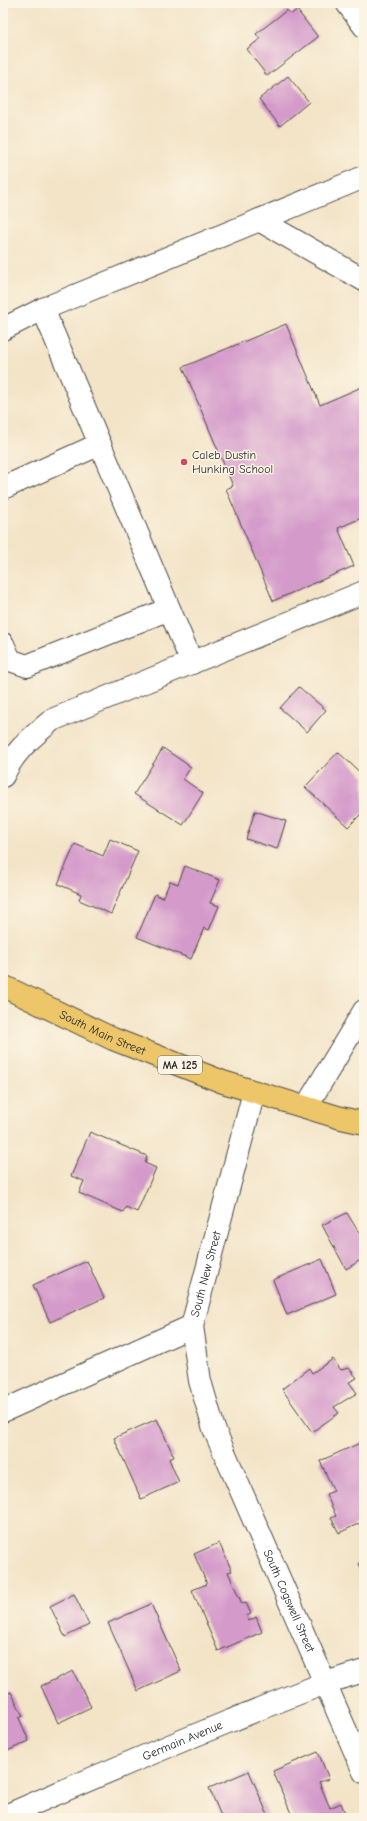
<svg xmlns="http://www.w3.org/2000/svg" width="367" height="1821" viewBox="0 0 367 1821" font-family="'Comic Neue',sans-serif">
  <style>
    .building { fill: #d49aca }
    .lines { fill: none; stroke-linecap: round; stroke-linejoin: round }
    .minor-casing { stroke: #494743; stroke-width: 24 }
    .major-casing { stroke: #494743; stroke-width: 24 }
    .minor { stroke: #fff; stroke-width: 22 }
    .major { stroke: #ecc669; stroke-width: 22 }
    .poi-dot { fill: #d1495b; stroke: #fcf5e5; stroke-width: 1.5 }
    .labels { text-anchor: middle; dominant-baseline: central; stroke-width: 3; stroke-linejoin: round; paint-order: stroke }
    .shield { fill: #fcf5e5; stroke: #6a6863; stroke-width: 1 }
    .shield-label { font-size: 11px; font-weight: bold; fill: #2b2b2b }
    .poi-label { font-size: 12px; fill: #2b2b2b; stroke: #fcf5e5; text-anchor: start }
    .street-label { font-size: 12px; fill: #2b2b2b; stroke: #fcf5e5 }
  </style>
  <rect width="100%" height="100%" fill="#fcf5e5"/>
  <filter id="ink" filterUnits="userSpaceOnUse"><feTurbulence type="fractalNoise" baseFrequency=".025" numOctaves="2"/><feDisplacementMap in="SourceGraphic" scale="8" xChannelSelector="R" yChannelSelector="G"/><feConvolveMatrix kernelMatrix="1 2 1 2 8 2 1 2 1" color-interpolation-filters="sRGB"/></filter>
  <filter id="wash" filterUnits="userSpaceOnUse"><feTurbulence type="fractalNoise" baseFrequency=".012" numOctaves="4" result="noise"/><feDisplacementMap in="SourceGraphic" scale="16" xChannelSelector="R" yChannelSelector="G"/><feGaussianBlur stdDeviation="0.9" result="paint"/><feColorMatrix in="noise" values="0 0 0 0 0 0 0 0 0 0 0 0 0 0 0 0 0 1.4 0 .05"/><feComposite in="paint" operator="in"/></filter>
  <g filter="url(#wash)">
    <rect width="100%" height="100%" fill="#f3e4c8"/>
    <g id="blocks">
      <g class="building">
        <polygon points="287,10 291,14 297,10 318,37 267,76 247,49 260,39 256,34"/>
        <polygon points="288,76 309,102 280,126 259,99"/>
        <polygon points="286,324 320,405 364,386 364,517 338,528 354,566 273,601 226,489 233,486 183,367"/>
        <polygon points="299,687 326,710 307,732 280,708"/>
        <polygon points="163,748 191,767 183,779 203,793 183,825 134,794"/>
        <polygon points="338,752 364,776 364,811 348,827 305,787"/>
        <polygon points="255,811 286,821 277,849 246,839"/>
        <polygon points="110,839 138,851 111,914 79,900 81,894 58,884 75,844 103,856"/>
        <polygon points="185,866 220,880 210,903 219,906 209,930 204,928 191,959 137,937 155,894 163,898 170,881 178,884"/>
        <polygon points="90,1132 147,1156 145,1163 156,1168 137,1212 126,1207 123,1212 79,1193 84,1181 71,1176"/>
        <polygon points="347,1213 364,1241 364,1258 346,1269 322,1225"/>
        <polygon points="322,1259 336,1294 287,1315 273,1280"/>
        <polygon points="87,1261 104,1298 50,1322 33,1285"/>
        <polygon points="333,1359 341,1370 349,1368 357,1378 349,1382 357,1393 334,1407 339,1413 312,1432 282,1389 309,1368 312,1373"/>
        <polygon points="157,1419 174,1457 169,1459 179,1482 141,1499 114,1438"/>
        <polygon points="362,1442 364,1446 364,1521 339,1533 331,1518 336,1516 326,1494 334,1491 320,1461"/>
        <polygon points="219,1543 232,1571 228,1572 242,1604 246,1603 251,1614 246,1616 249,1621 256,1617 262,1632 218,1651 192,1590 207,1584 194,1554"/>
        <polygon points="364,1552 364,1574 359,1564"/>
        <polygon points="74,1594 89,1625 65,1637 50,1606"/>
        <polygon points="151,1604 181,1671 138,1691 108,1623"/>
        <polygon points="73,1671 91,1707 58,1723 41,1686"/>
        <polygon points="11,1692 23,1716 19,1718 29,1741 3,1753 3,1695"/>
        <polygon points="318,1752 329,1779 319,1782 330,1808 341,1803 347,1818 293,1818 273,1771"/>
        <polygon points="249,1771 269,1818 222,1818 209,1788"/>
      </g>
    </g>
  </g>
  <g filter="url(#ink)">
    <use href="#blocks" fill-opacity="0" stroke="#494743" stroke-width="1"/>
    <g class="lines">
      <defs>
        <g id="minor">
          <polyline points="347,3 364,26"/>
          <polyline points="259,220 364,280"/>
          <polyline points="43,309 192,663"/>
          <polyline points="3,329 43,309 364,177"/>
          <polyline points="3,488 100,444"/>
          <polyline points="3,644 10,660 27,666 169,609"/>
          <path d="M3 776C15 750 31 738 52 720L364 592"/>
          <polyline points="306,1107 364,1011"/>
          <path id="s1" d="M192 1326 200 1381 214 1429 364 1772"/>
          <path id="s2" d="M3 1411 192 1326 254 1092"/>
          <path id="s3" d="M3 1817C78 1784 154 1752 230 1721 274 1703 318 1684 364 1671"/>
        </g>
        <g id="major">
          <path id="s4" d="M3 986 113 1039 223 1082 341 1118 364 1123"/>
        </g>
      </defs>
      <use href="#minor" class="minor-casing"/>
      <use href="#major" class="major-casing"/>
      <use href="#minor" class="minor"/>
      <use href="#major" class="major"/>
    </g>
  </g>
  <circle class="poi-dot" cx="184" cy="462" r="4"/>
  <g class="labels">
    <rect class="shield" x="158" y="1056" width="44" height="18" rx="3"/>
    <g class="shield-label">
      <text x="180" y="1065">MA 125</text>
    </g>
    <g class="poi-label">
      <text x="192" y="455">Caleb Dustin<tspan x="192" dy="14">Hunking School</tspan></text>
    </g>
    <g class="street-label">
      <text stroke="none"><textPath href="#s4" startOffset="110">South Main Street</textPath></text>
      <text stroke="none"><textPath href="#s2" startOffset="261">South New Street</textPath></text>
      <text stroke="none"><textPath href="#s1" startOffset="293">South Cogswell Street</textPath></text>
      <text stroke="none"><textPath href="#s3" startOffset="195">Germain Avenue</textPath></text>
    </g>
  </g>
  <rect width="367" height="1821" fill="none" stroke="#fcf5e5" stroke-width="16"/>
</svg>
